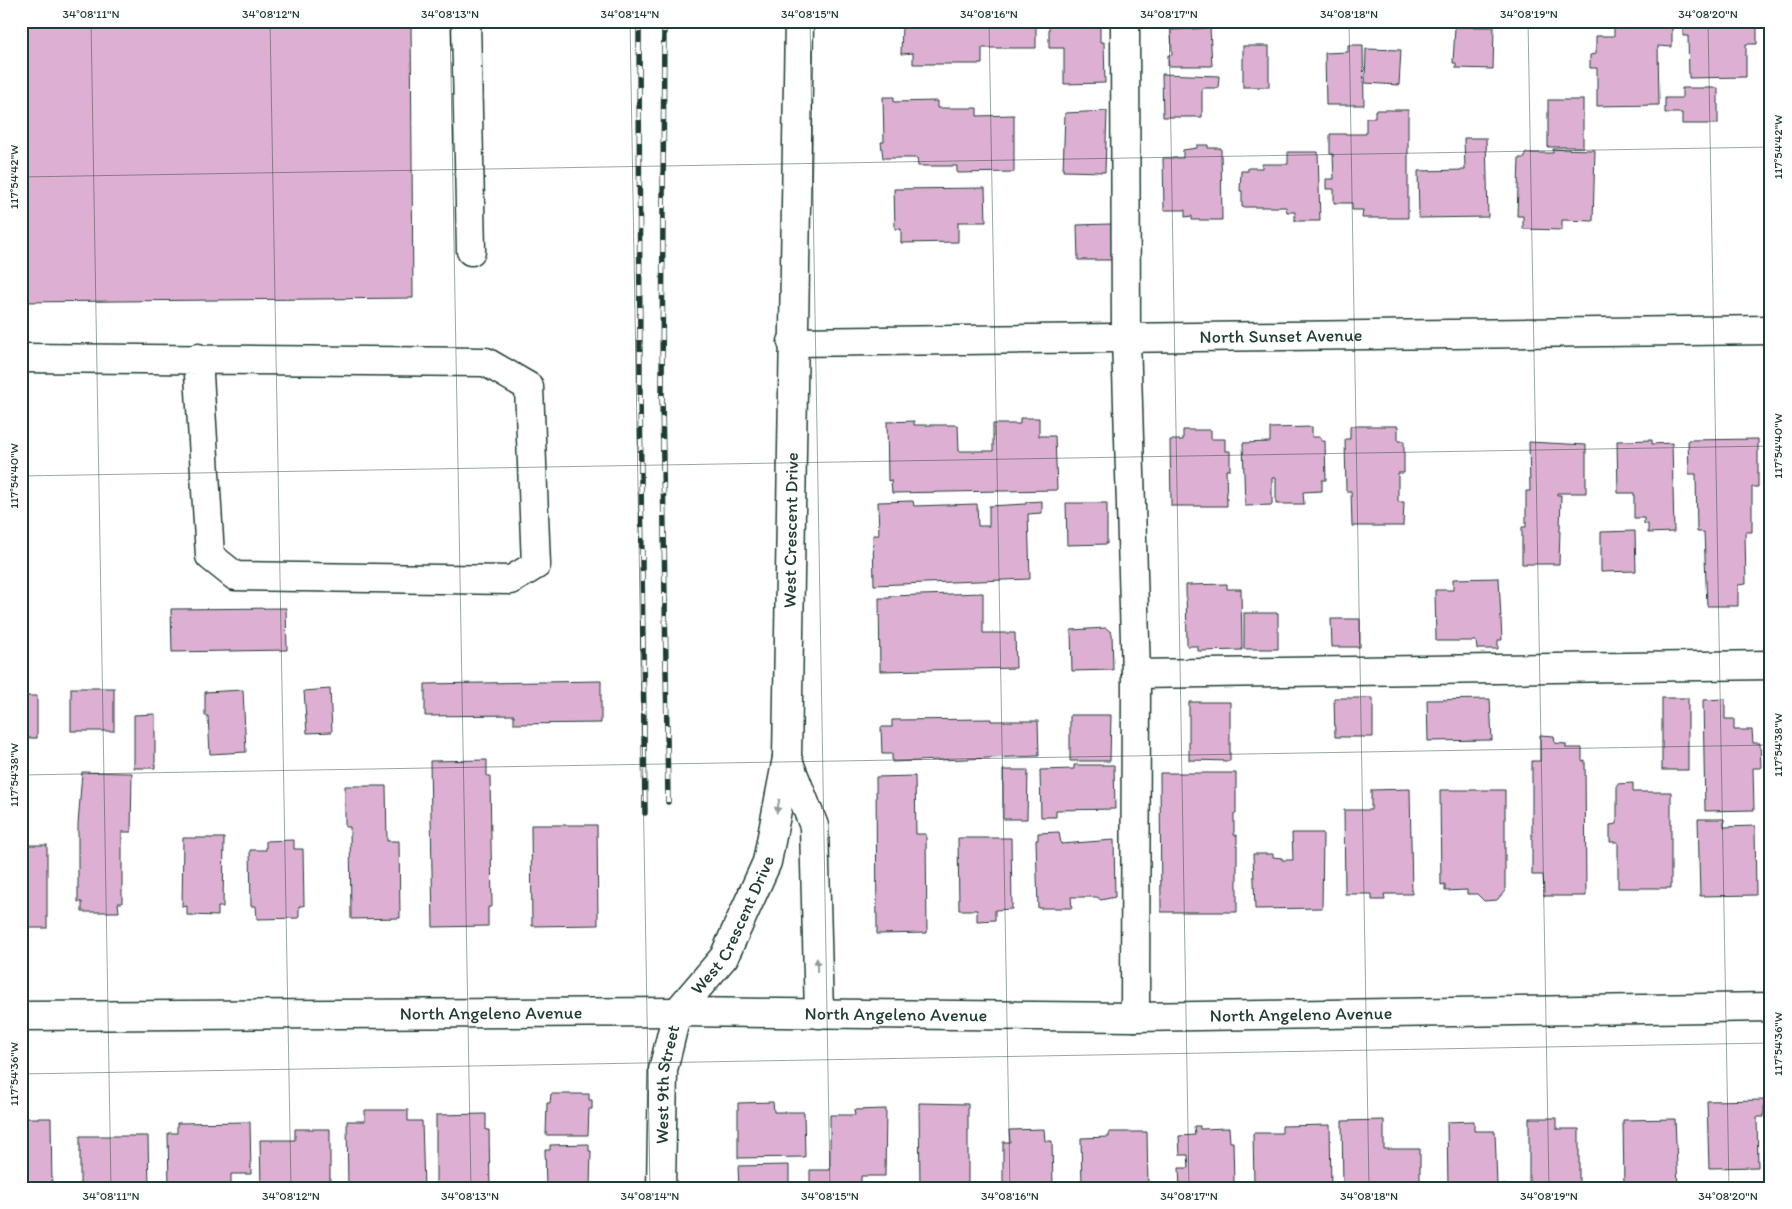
<svg xmlns="http://www.w3.org/2000/svg" width="1792" height="1209" viewBox="0 0 1792 1209" font-family="Itim,sans-serif">
  <style>
    .building { fill: #ddb0d3; stroke: #1f3d34 }
    .lines { fill: none; stroke-linecap: round; stroke-linejoin: round }
    .minor-casing { stroke: #1f3d34; stroke-width: 31 }
    .minor { stroke: #fff; stroke-width: 28 }
    .rail-casing { stroke: #1f3d34; stroke-width: 5.5 }
    .rail { stroke: #fff; stroke-width: 4; stroke-dasharray: 11; stroke-linecap: butt }
    .oneway { fill: #8f9e9a }
    .ticks { fill: none; stroke: #1f3d34; stroke-width: 1; stroke-opacity: 0.45 }
    .labels { text-anchor: middle; dominant-baseline: central; stroke-width: 5; stroke-linejoin: round; paint-order: stroke }
    .street-label { font-size: 18px; fill: #1f3d34; stroke: #fff }
    .neatline { fill: none; stroke: #1f3d34; stroke-width: 2 }
    .ticks-label { font-size: 12px; text-anchor: middle; fill: #1f3d34 }
  </style>
  <rect width="100%" height="100%" fill="#fff"/>
  <filter id="ink" filterUnits="userSpaceOnUse"><feTurbulence type="fractalNoise" baseFrequency=".02" numOctaves="2"/><feDisplacementMap in="SourceGraphic" scale="10" xChannelSelector="R" yChannelSelector="G"/><feConvolveMatrix kernelMatrix="1 2 1 2 8 2 1 2 1" color-interpolation-filters="sRGB"/></filter>
  <g filter="url(#ink)">
    <g class="building">
      <polygon points="21,21 411,21 413,298 21,302"/>
      <polygon points="913,21 1036,21 1036,48 982,48 982,64 913,64 913,53 901,54 902,25 913,25"/>
      <polygon points="1049,21 1100,21 1100,42 1104,42 1105,83 1064,84 1064,48 1049,48"/>
      <polygon points="1614,21 1672,21 1672,47 1658,46 1659,105 1597,106 1597,68 1590,68 1590,55 1596,54 1596,36 1614,36"/>
      <polygon points="1683,21 1757,21 1757,44 1746,44 1746,77 1689,78 1688,36 1683,36"/>
      <polygon points="1455,27 1494,27 1493,69 1456,68 1456,63 1453,63"/>
      <polygon points="1210,28 1212,66 1168,66 1168,55 1172,55 1171,30"/>
      <polygon points="1348,45 1363,45 1364,105 1326,105 1325,53 1348,52"/>
      <rect x="1243" y="46" width="26" height="41"/>
      <polygon points="1366,49 1401,50 1399,85 1365,83"/>
      <polygon points="1162,74 1219,76 1218,88 1202,88 1202,117 1163,117"/>
      <polygon points="1682,88 1718,88 1718,124 1682,124 1682,113 1665,113 1665,98 1682,98"/>
      <polygon points="883,97 894,97 894,102 937,101 937,108 977,108 977,116 1014,115 1014,172 957,173 957,166 918,166 917,158 883,158 881,142 884,142"/>
      <rect x="1548" y="100" width="35" height="47"/>
      <polygon points="1375,110 1408,110 1408,218 1362,218 1363,210 1352,210 1352,203 1334,203 1334,189 1326,189 1326,179 1334,179 1333,154 1330,154 1330,134 1366,134 1366,118 1375,118"/>
      <polygon points="1107,111 1105,172 1063,171 1065,113"/>
      <polygon points="1464,138 1486,138 1488,217 1419,218 1418,171 1465,170"/>
      <polygon points="1197,145 1208,145 1208,148 1221,148 1222,220 1192,220 1192,216 1185,217 1185,210 1164,210 1163,158 1183,158 1183,150 1197,148"/>
      <polygon points="1553,149 1595,150 1593,221 1562,220 1562,230 1523,229 1523,216 1517,216 1519,158 1525,158 1525,153 1553,153"/>
      <polygon points="1288,152 1318,152 1320,221 1295,221 1295,212 1287,212 1286,207 1242,207 1242,191 1240,191 1241,171 1248,171 1248,168 1262,168 1262,164 1288,164"/>
      <polygon points="985,188 986,222 958,222 958,242 901,243 901,229 895,229 894,189"/>
      <polygon points="1111,224 1113,260 1078,260 1077,225"/>
      <polygon points="1020,418 1039,418 1039,436 1055,436 1057,490 892,493 891,480 888,481 887,422 914,421 914,425 958,425 959,451 993,451 993,424 1020,424"/>
      <polygon points="1350,426 1398,426 1398,441 1404,441 1404,473 1398,473 1398,502 1404,502 1403,526 1352,526 1351,491 1346,491 1345,439 1350,439"/>
      <polygon points="1312,427 1312,437 1321,437 1321,441 1325,441 1326,480 1322,480 1322,491 1303,492 1304,504 1276,504 1276,478 1272,478 1272,505 1245,506 1243,443 1270,442 1270,428"/>
      <polygon points="1183,430 1211,430 1211,439 1225,439 1225,451 1230,451 1230,470 1226,470 1227,506 1171,506 1170,440 1183,440"/>
      <polygon points="1758,439 1758,487 1752,487 1752,532 1745,532 1746,584 1738,585 1738,606 1707,606 1704,532 1697,532 1696,474 1689,474 1688,440"/>
      <polygon points="1652,440 1652,444 1672,443 1674,532 1648,533 1648,524 1644,524 1644,518 1634,518 1634,493 1618,493 1617,441"/>
      <polygon points="1529,442 1586,445 1586,493 1557,493 1557,495 1561,495 1559,564 1522,564 1522,527 1526,527 1526,491 1530,491"/>
      <polygon points="913,501 914,506 977,504 978,526 989,526 989,506 1026,504 1026,502 1042,501 1042,513 1028,514 1030,579 874,585 873,535 879,535 878,502"/>
      <polygon points="1066,503 1107,503 1107,544 1067,545"/>
      <polygon points="1635,531 1636,571 1601,572 1601,532"/>
      <polygon points="1499,578 1502,640 1498,640 1498,649 1477,649 1476,641 1436,641 1435,590 1453,590 1453,579"/>
      <polygon points="1227,584 1227,589 1241,589 1242,650 1198,651 1198,646 1187,646 1186,585"/>
      <polygon points="983,593 983,633 1015,633 1016,668 880,671 879,598 890,598 890,596"/>
      <polygon points="286,608 287,650 172,652 171,609"/>
      <rect x="1244" y="613" width="34" height="36"/>
      <polygon points="1331,619 1360,619 1360,647 1332,647"/>
      <polygon points="1106,628 1112,633 1113,670 1072,671 1071,630"/>
      <polygon points="601,681 601,723 514,724 514,715 425,716 425,684"/>
      <rect x="71" y="688" width="43" height="43"/>
      <polygon points="330,689 332,732 307,733 304,691"/>
      <polygon points="243,690 246,752 210,754 208,716 205,716 205,692"/>
      <rect x="21" y="696" width="16" height="42"/>
      <polygon points="1334,698 1373,698 1373,737 1335,737"/>
      <rect x="1662" y="698" width="26" height="72"/>
      <polygon points="1490,699 1492,740 1428,741 1427,700"/>
      <polygon points="1725,699 1725,719 1734,719 1734,730 1752,730 1753,743 1760,743 1761,768 1753,768 1754,810 1705,811 1703,700"/>
      <polygon points="1189,702 1230,702 1230,761 1189,760"/>
      <polygon points="155,714 155,768 134,768 134,715"/>
      <polygon points="1070,715 1111,715 1110,761 1070,761"/>
      <polygon points="991,719 991,721 1038,721 1039,756 892,762 892,754 882,754 881,727 892,727 892,720"/>
      <polygon points="1540,735 1554,736 1555,743 1566,744 1566,748 1582,748 1582,761 1585,760 1586,896 1544,896 1543,875 1532,875 1532,761 1540,761"/>
      <polygon points="487,760 487,776 490,776 492,907 488,907 488,926 433,927 430,761"/>
      <polygon points="1074,765 1114,765 1115,809 1056,810 1056,817 1041,817 1040,770 1074,769"/>
      <polygon points="1003,770 1028,770 1027,819 1003,819"/>
      <polygon points="82,772 132,773 131,832 122,832 122,903 118,903 119,912 82,912 82,902 78,902 78,825"/>
      <polygon points="1160,773 1236,773 1236,814 1234,814 1234,835 1237,835 1237,912 1161,912"/>
      <polygon points="915,776 916,834 926,834 927,933 877,934 876,777"/>
      <polygon points="1633,783 1633,792 1671,792 1671,888 1618,888 1618,842 1610,842 1610,825 1617,824 1617,784"/>
      <polygon points="345,786 386,786 387,841 399,841 400,918 351,919 350,827 345,827"/>
      <polygon points="1410,789 1412,894 1384,894 1385,900 1372,900 1372,894 1345,894 1344,810 1371,810 1371,790"/>
      <polygon points="1440,790 1505,790 1505,891 1497,900 1484,901 1477,894 1467,894 1467,890 1445,891 1445,884 1441,885"/>
      <polygon points="1698,819 1724,819 1724,827 1755,826 1756,895 1700,896"/>
      <polygon points="531,825 597,825 598,925 532,926"/>
      <polygon points="1059,832 1061,844 1114,840 1115,897 1101,900 1097,897 1071,897 1072,908 1038,908 1036,840 1038,840 1038,833"/>
      <polygon points="1292,833 1323,833 1322,908 1255,909 1253,854 1273,854 1273,857 1282,858 1282,860 1293,860"/>
      <polygon points="183,838 224,838 223,907 218,907 218,916 187,915 187,906 182,907"/>
      <polygon points="958,838 1011,838 1012,909 995,910 995,920 977,921 977,910 959,910"/>
      <polygon points="294,840 294,849 303,849 304,906 299,906 299,918 257,919 256,906 251,906 250,850 266,850 266,841"/>
      <rect x="21" y="845" width="26" height="83"/>
      <polygon points="551,1094 589,1094 589,1100 592,1100 592,1109 589,1109 588,1135 546,1135 547,1103 550,1103"/>
      <polygon points="1764,1100 1764,1117 1757,1117 1758,1167 1709,1168 1707,1101"/>
      <polygon points="773,1102 774,1112 804,1112 805,1157 738,1158 738,1103"/>
      <polygon points="919,1103 968,1104 968,1188 920,1188"/>
      <polygon points="886,1109 885,1176 861,1176 861,1188 810,1188 810,1170 830,1170 830,1115 855,1115 854,1110"/>
      <polygon points="365,1110 408,1110 408,1121 422,1121 424,1188 348,1188 347,1121 365,1121"/>
      <polygon points="486,1114 486,1130 489,1130 490,1188 436,1188 436,1115"/>
      <polygon points="21,1118 51,1118 52,1188 21,1188"/>
      <polygon points="1529,1118 1557,1118 1557,1129 1579,1129 1579,1183 1582,1183 1582,1188 1529,1187"/>
      <polygon points="1675,1119 1678,1188 1624,1188 1623,1120"/>
      <polygon points="1384,1120 1384,1149 1420,1149 1420,1188 1343,1188 1342,1121"/>
      <polygon points="1474,1121 1474,1131 1495,1131 1497,1185 1506,1185 1506,1188 1448,1188 1447,1122"/>
      <polygon points="250,1122 251,1174 231,1174 231,1188 169,1188 168,1133 177,1133 177,1123"/>
      <polygon points="1330,1125 1331,1188 1274,1188 1274,1182 1254,1183 1253,1133 1282,1133 1282,1126"/>
      <polygon points="1194,1126 1200,1126 1200,1129 1229,1128 1230,1142 1233,1142 1234,1183 1197,1184 1197,1188 1180,1188 1179,1168 1189,1168 1188,1155 1180,1155 1179,1136 1195,1135"/>
      <polygon points="295,1129 330,1129 330,1187 261,1188 260,1140 295,1140"/>
      <polygon points="1044,1129 1045,1141 1052,1141 1053,1188 1003,1188 1003,1142 1010,1142 1009,1130"/>
      <polygon points="1109,1132 1147,1132 1148,1188 1082,1188 1081,1138 1109,1137"/>
      <polygon points="80,1136 148,1136 149,1188 80,1188"/>
      <polygon points="589,1144 589,1151 591,1151 590,1187 546,1187 545,1150 550,1150 550,1145"/>
      <polygon points="789,1165 789,1188 739,1188 738,1166"/>
    </g>
    <g class="lines">
      <defs>
        <g id="minor">
          <polyline points="466,21 471,251"/>
          <polyline points="1125,21 1126,338 1136,674 1135,1017"/>
          <path id="s1" d="M792 342 1771 330"/>
          <polyline points="21,358 486,362 529,387 536,565 511,580 235,576 210,556 198,358"/>
          <polyline points="1136,674 1771,665"/>
          <polyline points="787,758 814,826 819,1014"/>
          <path id="s2" d="M21 1016 677 1012 1135 1017 1771 1007"/>
          <path id="s3" d="M661 1188 663 1070 677 1012 724 957 767 862 787 758 799 21"/>
        </g>
      </defs>
      <use href="#minor" class="minor-casing"/>
      <use href="#minor" class="minor"/>
      <defs>
        <g id="rail">
          <polyline points="639,21 640,392 645,813"/>
          <polyline points="664,21 662,394 668,802"/>
        </g>
      </defs>
      <use href="#rail" class="rail-casing"/>
      <use href="#rail" class="rail"/>
    </g>
    <defs><path id="oneway-solid" d="M-6-.8H1V-3.2L6.5 0L1 3.2V.8H-6Z" transform="scale(1.25)"/></defs>
    <g class="oneway">
      <use href="#oneway-solid" transform="translate(778 806) rotate(101)"/>
      <use href="#oneway-solid" transform="translate(817 965) rotate(-91)"/>
    </g>
  </g>
  <path class="ticks" d="M91 21 111 1188M270 21 291 1188M450 21 471 1188M630 21 650 1188M810 21 830 1188M989 21 1010 1188M1169 21 1189 1188M1349 21 1369 1188M1528 21 1549 1188M1708 21 1729 1188M21 177 1771 147M21 476 1771 446M21 775 1771 745M21 1074 1771 1043"/>
  <g class="labels">
    <g class="street-label">
      <text stroke="none"><textPath href="#s1" startOffset="489">North Sunset Avenue</textPath></text>
      <text stroke="none"><textPath href="#s3" startOffset="688">West Crescent Drive</textPath></text>
      <text stroke="none"><textPath href="#s3" startOffset="282">West Crescent Drive</textPath></text>
      <text stroke="none"><textPath href="#s2" startOffset="470">North Angeleno Avenue</textPath></text>
      <text stroke="none"><textPath href="#s2" startOffset="1280">North Angeleno Avenue</textPath></text>
      <text stroke="none"><textPath href="#s2" startOffset="875">North Angeleno Avenue</textPath></text>
      <text stroke="none"><textPath href="#s3" startOffset="104">West 9th Street</textPath></text>
    </g>
  </g>
  <rect width="1792" height="1209" fill="none" stroke="#fff" stroke-width="55"/>
  <rect x="28" y="28" width="1736" height="1154" class="neatline"/>
  <g class="ticks-label">
    <text x="91" y="18">34°08'11"N</text>
    <text x="271" y="18">34°08'12"N</text>
    <text x="450" y="18">34°08'13"N</text>
    <text x="630" y="18">34°08'14"N</text>
    <text x="810" y="18">34°08'15"N</text>
    <text x="989" y="18">34°08'16"N</text>
    <text x="1169" y="18">34°08'17"N</text>
    <text x="1349" y="18">34°08'18"N</text>
    <text x="1529" y="18">34°08'19"N</text>
    <text x="1708" y="18">34°08'20"N</text>
    <text transform="translate(1778 147) rotate(-90)" y="4">117°54'42"W</text>
    <text transform="translate(14 177) rotate(-90)" y="4">117°54'42"W</text>
    <text transform="translate(1778 446) rotate(-90)" y="4">117°54'40"W</text>
    <text transform="translate(14 476) rotate(-90)" y="4">117°54'40"W</text>
    <text transform="translate(1778 745) rotate(-90)" y="4">117°54'38"W</text>
    <text transform="translate(14 775) rotate(-90)" y="4">117°54'38"W</text>
    <text transform="translate(1778 1044) rotate(-90)" y="4">117°54'36"W</text>
    <text transform="translate(14 1074) rotate(-90)" y="4">117°54'36"W</text>
    <text x="111" y="1200">34°08'11"N</text>
    <text x="291" y="1200">34°08'12"N</text>
    <text x="470" y="1200">34°08'13"N</text>
    <text x="650" y="1200">34°08'14"N</text>
    <text x="830" y="1200">34°08'15"N</text>
    <text x="1010" y="1200">34°08'16"N</text>
    <text x="1189" y="1200">34°08'17"N</text>
    <text x="1369" y="1200">34°08'18"N</text>
    <text x="1549" y="1200">34°08'19"N</text>
    <text x="1728" y="1200">34°08'20"N</text>
  </g>
</svg>
